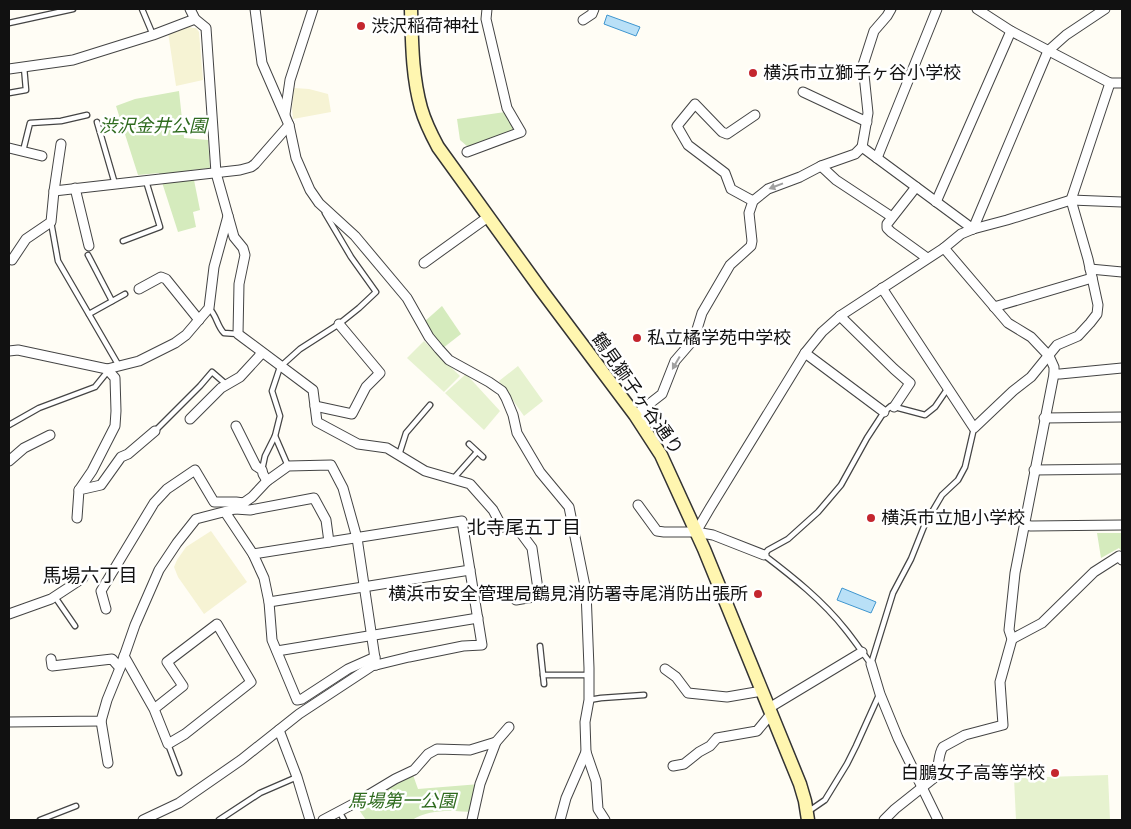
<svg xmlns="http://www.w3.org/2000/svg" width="1131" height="829" viewBox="0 0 1131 829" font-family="Spectral,'Noto Sans JP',serif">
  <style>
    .farmland { fill: #f6f3d4 }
    .green { fill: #d5ebbd }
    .pitch { fill: #e6f2cf }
    .water { fill: #b9e0f7; stroke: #3f96cf }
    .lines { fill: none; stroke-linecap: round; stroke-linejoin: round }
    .lane-casing { stroke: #444; stroke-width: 7 }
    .street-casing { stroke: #444; stroke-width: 11 }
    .secondary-casing { stroke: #333; stroke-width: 15 }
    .lane { stroke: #fff; stroke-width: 4.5 }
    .street { stroke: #fff; stroke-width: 9 }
    .secondary { stroke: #fff6b0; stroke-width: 12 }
    .oneway { fill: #a0a0a0 }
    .poi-dot { fill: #c4262e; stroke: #fff; stroke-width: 2 }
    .labels { text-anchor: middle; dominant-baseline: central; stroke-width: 5; stroke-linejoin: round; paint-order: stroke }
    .poi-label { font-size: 18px; fill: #111; stroke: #fff; text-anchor: start }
    .park-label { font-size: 18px; font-style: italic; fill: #2f6b1f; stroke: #fff }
    .street-label { font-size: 18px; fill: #111; stroke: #fff }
    .neighbourhood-label { font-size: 19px; fill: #111; stroke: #fff }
  </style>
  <rect width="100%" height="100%" fill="#fffdf5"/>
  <g class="farmland">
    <polygon points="187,25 192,28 196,28 199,32 203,80 176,86 168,32"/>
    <polygon points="294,88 309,89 328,94 331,112 293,119 292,108"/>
    <polygon points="211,531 247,582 204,614 178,577 174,567 177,560 186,547"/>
  </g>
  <g class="green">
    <polygon points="179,91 184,138 208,140 210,168 192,170 200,210 193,212 196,227 178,232 159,173 138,175 116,106 135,99"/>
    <polygon points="505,112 515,130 468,147 460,140 457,119"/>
    <polygon points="442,306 461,334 443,348 424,322"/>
    <polygon points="1097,533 1122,533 1122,552 1119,548 1101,558"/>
    <path d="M413 775 418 789 480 784 474 812C453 811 431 808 412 820H366L357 807 400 779Z"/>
  </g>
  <g class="pitch">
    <polygon points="424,341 460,376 444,392 407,358"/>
    <polygon points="518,366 543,401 524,416 499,381"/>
    <polygon points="466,374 500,411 484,430 445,393"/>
    <polygon points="1108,775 1110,820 1016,820 1014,778"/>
  </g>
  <g class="water">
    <polygon points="607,15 640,27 636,36 604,24"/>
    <polygon points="842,588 876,602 871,613 837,600"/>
  </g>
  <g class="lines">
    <defs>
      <g id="lane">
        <polyline points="142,9 153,35"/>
        <polyline points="9,23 73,9"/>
        <polyline points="9,93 26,90 24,67"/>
        <polyline points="97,122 115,184"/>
        <polyline points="23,151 30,123 61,121 87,115"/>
        <polyline points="51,222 58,261 119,366"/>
        <polyline points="123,241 160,227 146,181"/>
        <polyline points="88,255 112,301"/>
        <path d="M209 308C217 316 217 326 224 333L238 334"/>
        <polyline points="89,314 125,294"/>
        <polyline points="9,425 39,408 95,387 108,371"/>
        <polyline points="155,431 200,386 212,372 227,385"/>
        <polyline points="469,444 483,457"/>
        <polyline points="399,455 406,433 430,405"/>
        <polyline points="288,466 275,436 280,416 272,391 280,367 300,349 339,324 359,308 376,292 351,257 325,213"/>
        <polyline points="262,470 265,456 275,436"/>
        <polyline points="453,479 477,452"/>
        <polyline points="55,597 75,626"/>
        <polyline points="540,646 544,684"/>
        <path d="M871 664C862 652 854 640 845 629 823 601 793 577 764 555L768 550 788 539 818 512 841 485 867 438 884 412 891 406 925 415 935 407 948 388"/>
        <polyline points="871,664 893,593 911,559 925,524 942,495 958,480 965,467 974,428"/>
        <polyline points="543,675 589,675"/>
        <polyline points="589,700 601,698 644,695"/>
        <polyline points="168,744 179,773"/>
        <polyline points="339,811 344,820"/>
        <polyline points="809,811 825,800 847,764 856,746 879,695"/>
        <polyline points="40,820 76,806"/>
        <polyline points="219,820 260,793 297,777"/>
      </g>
      <g id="street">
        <polyline points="190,9 195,19 206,28 216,173 234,237 243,248 245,255 239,284 238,334 313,390 317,422 358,444 387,448 425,471 470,484 493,510 502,527 515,525 532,548 539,596"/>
        <polyline points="255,9 262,63 289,125 296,158 310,190 319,203 355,236 407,298 429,337 439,349 449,360 489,382 502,391 506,398 513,415 517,433 540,472 569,507 586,591 589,668 589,700 585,722 586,752 596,781 598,809 605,820"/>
        <polyline points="891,9 887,16 874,31 863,65 868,113 862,147 973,229"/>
        <polyline points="977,9 1011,31 1110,83 1122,83"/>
        <polyline points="583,20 592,14 594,9"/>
        <polyline points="9,69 73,60 153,35 195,19"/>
        <polyline points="803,92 867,122"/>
        <polyline points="285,114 290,80 313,9"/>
        <polyline points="9,148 42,156"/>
        <polyline points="467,152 521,132 507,108 486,19 487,9"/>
        <polyline points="877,158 937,9"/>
        <polyline points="821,166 836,180 892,217"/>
        <polyline points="916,187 887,224 887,228 891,232 927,258"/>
        <polyline points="75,188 89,246"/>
        <polyline points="54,191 240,170 251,167 255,164 289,125"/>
        <polyline points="753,201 731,189 725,173 688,145 677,126 695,104 722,132 727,134 755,115"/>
        <polyline points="936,202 1011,31"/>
        <polyline points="973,229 1048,51 1066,35 1105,9"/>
        <polyline points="9,259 12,260 26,239 51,222 54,191 61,144"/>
        <polyline points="424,263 488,217"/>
        <polyline points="1090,269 1122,272"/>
        <polyline points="882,288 974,428 1013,391 1031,377 1057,345 1078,336 1090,323 1097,314 1098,305 1088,259 1071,200 1110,83"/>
        <polyline points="139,289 161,277 166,279 199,320"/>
        <polyline points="994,307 1092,278"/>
        <polyline points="840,316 894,369 910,383 894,407"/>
        <polyline points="9,351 18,350 107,369 139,361 175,343 186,335 209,308 214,267 228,216"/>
        <polyline points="805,353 884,412"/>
        <polyline points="1054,374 1060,374 1122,368"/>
        <polyline points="315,406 352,414 366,387 380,373 339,324"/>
        <polyline points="635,415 662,394 675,361 694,339 702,313 730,265 751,246 752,241 749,213 753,201 768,189 800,177 821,166 855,154 862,147"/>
        <polyline points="1044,418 1122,417"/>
        <polyline points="190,419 221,388 240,377 262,353"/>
        <polyline points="236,426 256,466 262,470 263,474 267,481"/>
        <polyline points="9,461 24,448 50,435"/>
        <polyline points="1034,470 1122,469"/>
        <polyline points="79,490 92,471 115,426 116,411 115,378 107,369"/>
        <polyline points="638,505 657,531 664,532 696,532 713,535 764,555"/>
        <polyline points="235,509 250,510 314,498 326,520 329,542"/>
        <polyline points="225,512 253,554 264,578 269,602 272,640 297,700 302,699 348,669 375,657"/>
        <polyline points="77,518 79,490 101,485 121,457 128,454 155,431"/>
        <polyline points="1025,525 1031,526 1122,525"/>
        <polyline points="696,532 710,508 805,353 822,332 840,316 944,248 961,234 973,229 1007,220 1071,200 1122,202"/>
        <polyline points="516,600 539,596 586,591"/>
        <polyline points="269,602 470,570"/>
        <polyline points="106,609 101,591 154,503 167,489 195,470 214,502 236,502 244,503"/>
        <polyline points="9,614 51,599 83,578"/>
        <polyline points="1012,639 1042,623 1094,572 1119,556 1122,560"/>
        <polyline points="277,651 478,618"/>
        <polyline points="124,656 154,709 168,744 185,734 251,682 217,624 167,662 183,686 154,709"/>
        <polyline points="51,659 52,666 112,659 120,668"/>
        <polyline points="871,664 880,694 898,738 938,820"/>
        <polyline points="665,669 676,677 688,693 727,697 762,691"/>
        <polyline points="769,708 862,652"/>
        <polyline points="101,721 108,763"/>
        <polyline points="9,722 101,721 107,700 120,668 135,625 159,570 177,543 196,519 235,509 252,497 267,481 288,466 331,465 343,488 357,538 376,665"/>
        <polyline points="279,730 297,777 310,820"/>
        <polyline points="673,766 684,764 699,752 710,746 717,738 757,731 771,714"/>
        <polyline points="143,820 179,803 241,760 299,714 372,666 409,657 463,646 482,645 462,521 253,554"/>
        <polyline points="323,820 355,803 395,779 414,770 428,754 437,749 470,750 496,742"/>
        <polyline points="472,820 480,784 496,742 509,727"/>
        <polyline points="560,820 566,798 586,752"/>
        <path d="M884 820 895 809 934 778C940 769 937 756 943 747L965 735 1003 725 1000 682 1012 639 1009 630 1015 573 1054 374V367L1049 356 1031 337 1008 323 944 248"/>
      </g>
      <path id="secondary" d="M411 9C412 42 412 76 421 108 425 122 431 134 438 147L542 291 635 415 661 455 704 549 800 784 805 801 808 820"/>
    </defs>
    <use href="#lane" class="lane-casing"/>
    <use href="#street" class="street-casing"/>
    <use href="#secondary" class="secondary-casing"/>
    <use href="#lane" class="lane"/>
    <use href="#street" class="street"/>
    <use href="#secondary" class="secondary"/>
  </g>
  <defs><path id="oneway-solid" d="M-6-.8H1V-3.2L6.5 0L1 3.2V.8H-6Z" transform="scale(1.25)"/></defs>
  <g class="oneway">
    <use href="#oneway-solid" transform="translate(776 186) rotate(159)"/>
    <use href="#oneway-solid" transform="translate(676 363) rotate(120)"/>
  </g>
  <g class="poi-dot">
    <circle cx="361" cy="26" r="5"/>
    <circle cx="753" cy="73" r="5"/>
    <circle cx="637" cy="338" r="5"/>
    <circle cx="871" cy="518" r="5"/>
    <circle cx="758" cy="594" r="5"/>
    <circle cx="1055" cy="773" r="5"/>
  </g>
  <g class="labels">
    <g class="poi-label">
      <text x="371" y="26">渋沢稲荷神社</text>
      <text x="763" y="73">横浜市立獅子ヶ谷小学校</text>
      <text x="647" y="338">私立橘学苑中学校</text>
      <text x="881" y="518">横浜市立旭小学校</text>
      <text x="748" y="594" text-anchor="end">横浜市安全管理局鶴見消防署寺尾消防出張所</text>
      <text x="1045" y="773" text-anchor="end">白鵬女子高等学校</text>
    </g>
    <g class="park-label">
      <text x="153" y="126">渋沢金井公園</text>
      <text x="402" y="801">馬場第一公園</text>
    </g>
    <g class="street-label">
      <text transform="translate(637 394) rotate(55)">鶴見獅子ヶ谷通り</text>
    </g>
    <g class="neighbourhood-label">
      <text x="524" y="528">北寺尾五丁目</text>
      <text x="90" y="576">馬場六丁目</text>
    </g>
  </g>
  <rect width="1131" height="829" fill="none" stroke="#111111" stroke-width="20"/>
</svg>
